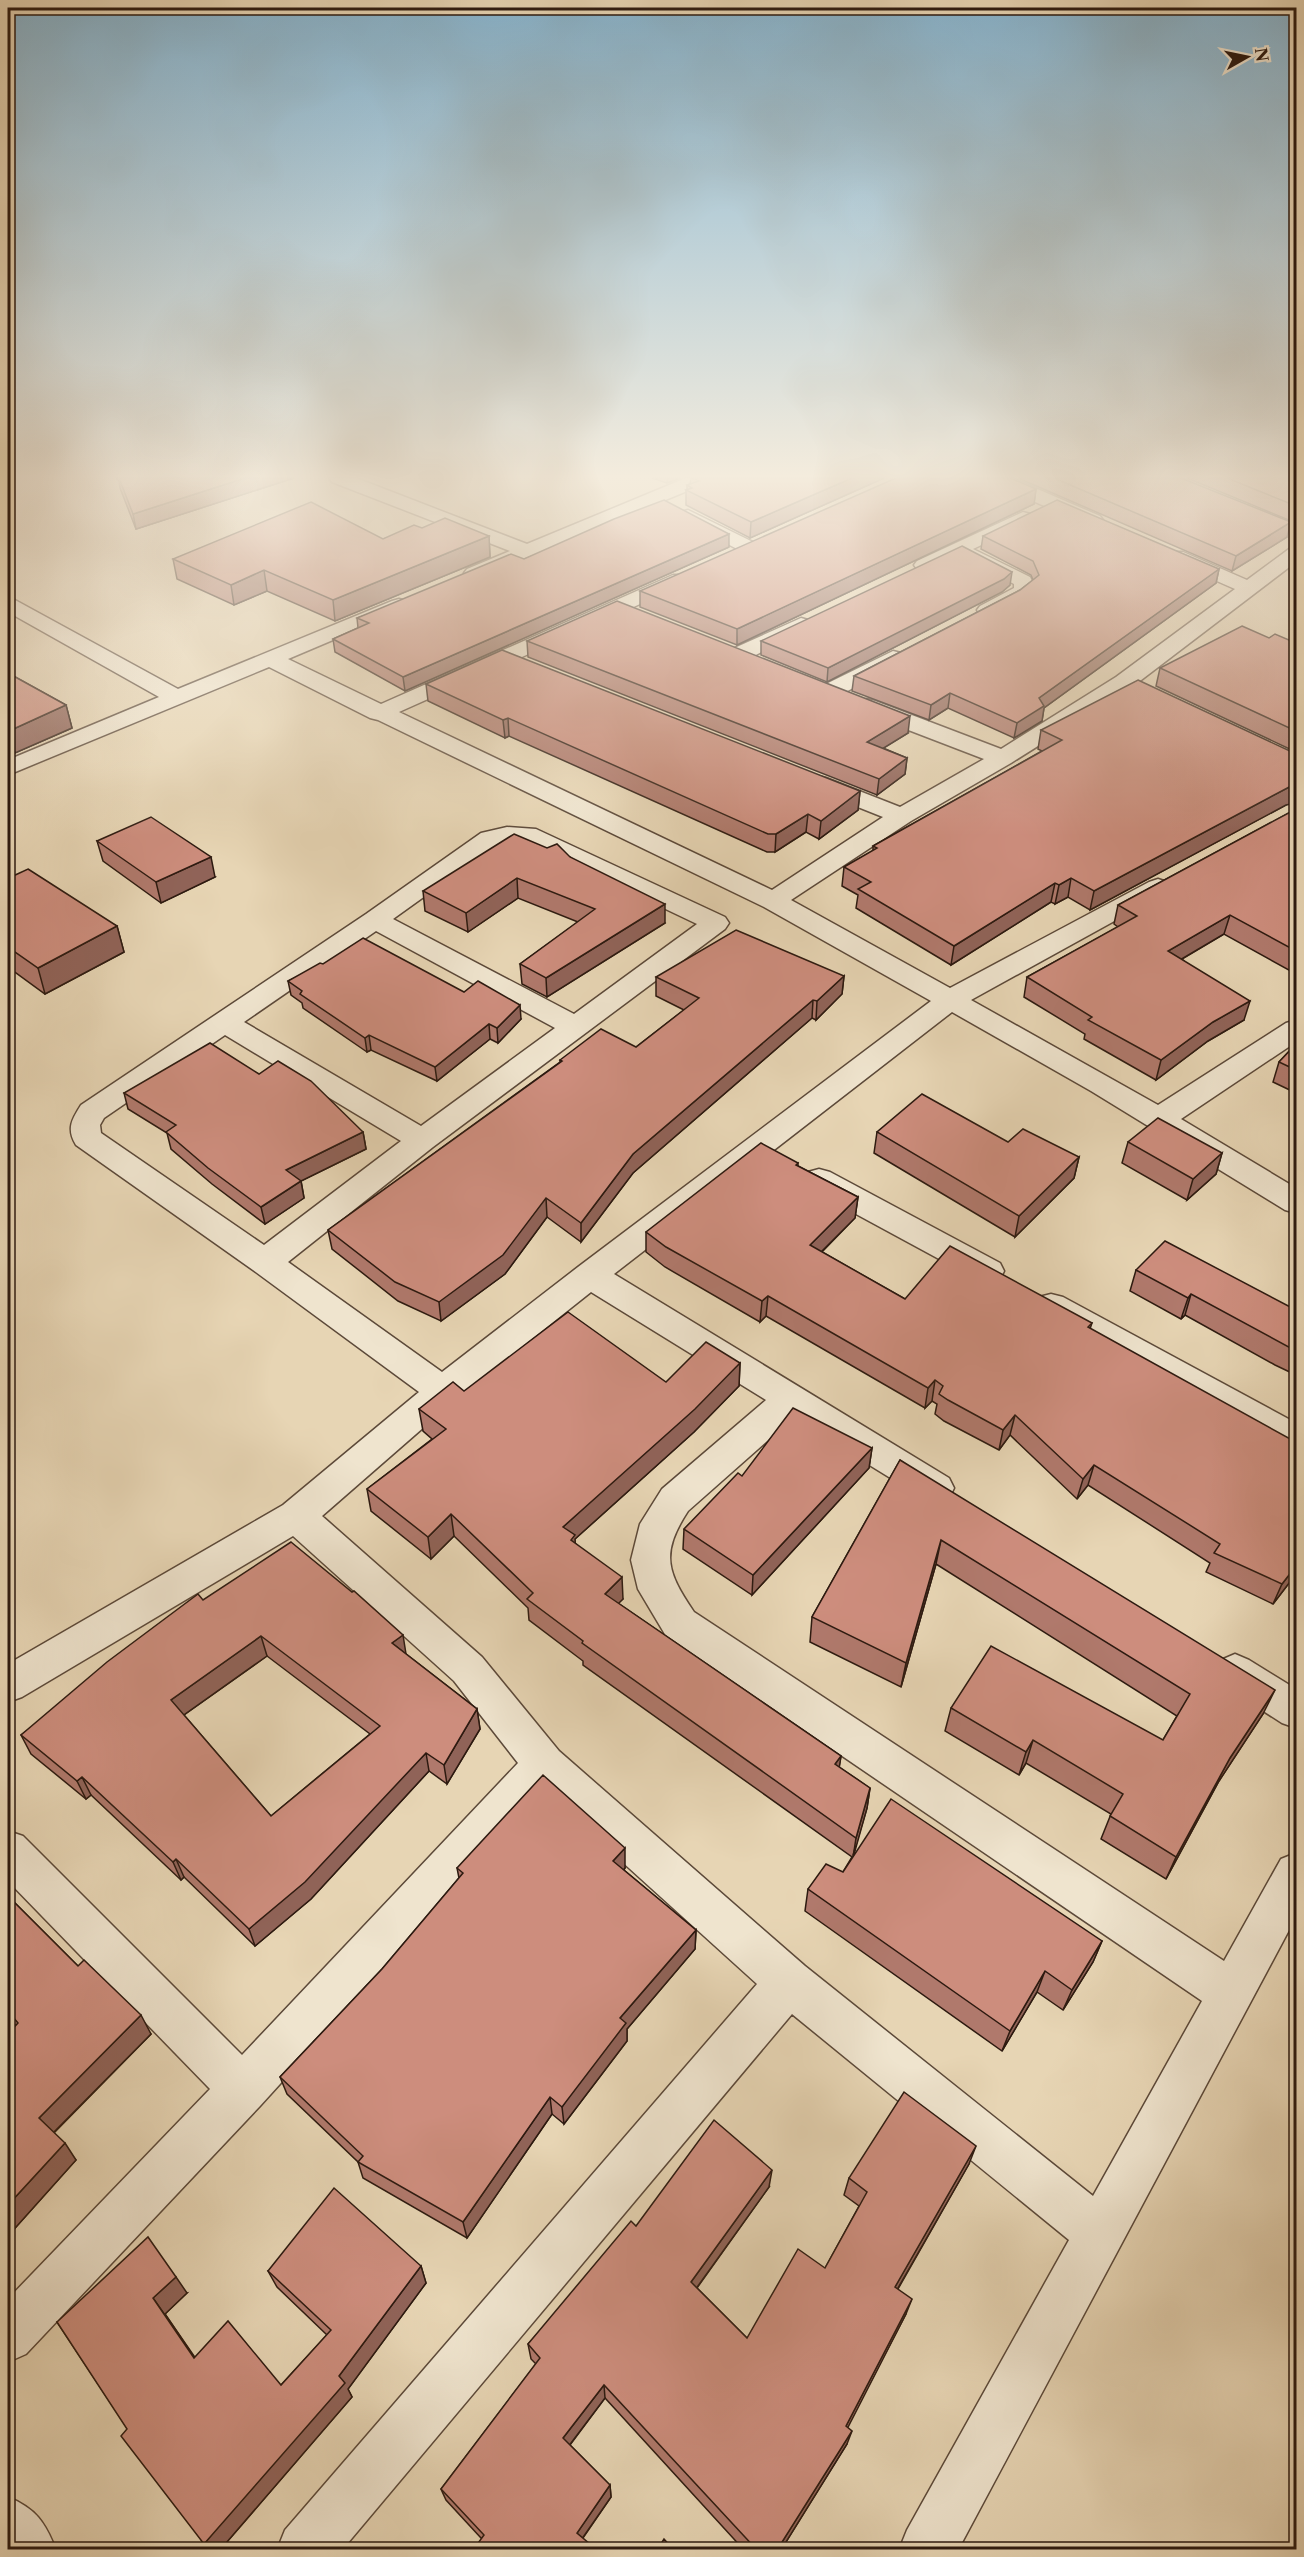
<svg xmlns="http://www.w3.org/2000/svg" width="1304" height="2557" viewBox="0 0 1304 2557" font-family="'Libre Caslon Text',serif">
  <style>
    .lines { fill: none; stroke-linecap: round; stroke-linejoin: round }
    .street-casing { stroke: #5c4939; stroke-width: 3 }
    .street { fill: #efe4ce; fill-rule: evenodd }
    .wall { fill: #b0796c; stroke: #2d1a10; stroke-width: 1.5; fill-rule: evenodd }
    .shaded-wall { fill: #906358; stroke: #2d1a10; stroke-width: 1.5 }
    .building { fill: #cd8d7d; stroke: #2d1a10; stroke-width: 1.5; fill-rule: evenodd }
  </style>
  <rect width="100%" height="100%" fill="#e7d5b4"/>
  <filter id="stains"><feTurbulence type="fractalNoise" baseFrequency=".00333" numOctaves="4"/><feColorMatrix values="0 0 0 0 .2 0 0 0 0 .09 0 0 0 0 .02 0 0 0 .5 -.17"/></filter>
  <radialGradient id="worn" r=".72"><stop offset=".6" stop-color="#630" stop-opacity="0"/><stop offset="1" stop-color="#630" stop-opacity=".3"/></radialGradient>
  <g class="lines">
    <defs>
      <g id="street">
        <polygon points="330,478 356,478 527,544 686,478 711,478 709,482 474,579 467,577 464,573 467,569 510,551 332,482"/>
        <polygon points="987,478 1012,478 1100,516 1103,520 1100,524 1086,524 989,482"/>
        <polygon points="688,510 757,544 760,548 757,552 743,552 681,520 678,516 681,512"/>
        <path d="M1023 512 1030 514 1033 518 1030 522 973 549 1030 577 1035 587C1025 601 997 619 980 614L977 610 980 606 1014 588V584L966 559 964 553 931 569H917L914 565 917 561Z"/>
        <path d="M1296 547V562L1132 687 1011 763 911 821 791 900 950 988 1149 882 1158 879 1167 882 1171 887 1167 892 971 1000 1158 1105 1286 1023 1296 1020V1042L1181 1119 1296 1188V1213L1285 1210 1091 1091 952 1012 614 1274 949 1478 954 1488 949 1498 936 1503 923 1498 793 1418 688 1511C660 1554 667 1572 694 1612L1224 1961 1281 1859 1296 1853V1917L958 2550H899L907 2530 1069 2240 792 2014 342 2550H277L285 2530 757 1984 545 1792 260 2106 26 2354 8 2362V2299L210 2089 8 1881V1831L23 1836 242 2055 518 1763 454 1681 293 1536 22 1697 8 1702V1664L283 1505 419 1392 253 1270 76 1145C66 1129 72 1119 81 1105L366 914 481 833 507 827 536 829 725 917 729 923 725 929 433 1147 288 1262 442 1372 578 1267 931 1001 764 907 378 720 370 718 269 667 8 775V760L159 697 8 612V598L15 600 178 689 392 601 399 599 406 601 409 605 406 609 288 659 381 704 673 575H687L690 579 687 583 399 712 772 890 883 817 810 788 806 783 810 778 818 776 826 778 900 807 984 759 859 711 856 706 859 701 867 699 875 701 1001 749 1116 677 1235 589 1169 560 1166 556 1169 552H1183L1247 580 1289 549ZM507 841H523L697 924 574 1014 393 919 499 843ZM376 931 555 1028 421 1126 244 1022ZM225 1035 401 1141 264 1245 101 1133 100 1125 104 1118ZM591 1292 766 1400 662 1489 640 1524 631 1560 638 1589 666 1636 1202 2001 1093 2196 805 1966 559 1751 482 1657 322 1516 455 1400Z"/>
        <polygon points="801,618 808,620 812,624 808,628 746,660 738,662 730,660 727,655 730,650"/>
        <polygon points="893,651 901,653 904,658 901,663 836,697 828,699 820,697 817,692 820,687"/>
        <polygon points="819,1169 830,1172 1000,1263 1004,1271 1000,1279 988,1283 976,1279 808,1188 803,1180 808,1172"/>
        <polygon points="1051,1294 1063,1297 1296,1423 1296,1453 1283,1449 1039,1315 1034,1306 1039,1297"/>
        <polygon points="1235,1654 1249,1660 1296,1689 1296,1728 1282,1723 1221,1684 1215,1672 1221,1660"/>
        <path d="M8 2497C36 2509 45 2522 56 2550H8Z"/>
      </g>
    </defs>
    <use href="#street" class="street-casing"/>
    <use href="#street" class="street"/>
  </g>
  <g class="wall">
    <polygon points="116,478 294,478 136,529 120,488 119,481"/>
    <polygon points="652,478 680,478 667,483"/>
    <polygon points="691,478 884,478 750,538 686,505 686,490 687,490 687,485 690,484"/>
    <polygon points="1018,478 1181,478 1287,537 1232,571"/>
    <polygon points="1187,478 1296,478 1296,523"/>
    <polygon points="1036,489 1034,504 737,645 640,607 640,591"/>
    <polygon points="422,528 489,536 490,557 335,621 267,591 234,605 177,579 173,559 383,539"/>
    <polygon points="983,536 1219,569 1216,583 1044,708 1042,721 1014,738 948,708 929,720 852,691 854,676 1020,590 1033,580 1031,575 981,549"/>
    <polygon points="729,547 405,691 335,652 333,639 358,628 357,618 524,559"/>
    <polygon points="1010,585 1002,592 827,682 761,655 761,641"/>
    <polygon points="1269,638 1296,643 1296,752 1156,686 1160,668"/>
    <polygon points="527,641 908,733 883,748 907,758 905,774 877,795 528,657"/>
    <polygon points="8,673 66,705 72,728 15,753 8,749"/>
    <polygon points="426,684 860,791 858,810 819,839 806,832 775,852 767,852 509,736 505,738 428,701"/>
    <polygon points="1041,730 1286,805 1090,910 1068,897 1055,904 1051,902 951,965 856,908 858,895 842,886 844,867 873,851 873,846 1042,751 1038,749"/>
    <polygon points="1296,809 1296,974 1224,934 1182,959 1244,1020 1208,1041 1156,1080 1084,1039 1085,1034 1024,997 1027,977 1118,927 1114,924 1118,905"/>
    <polygon points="97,841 215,877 161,903 103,861"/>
    <polygon points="570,857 665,923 547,997 522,984 520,964 578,922 518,898 468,932 425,911 423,891"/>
    <polygon points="8,872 13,876 117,926 124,952 45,994 8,967"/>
    <polygon points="323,964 464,992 521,1019 498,1043 490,1039 437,1081 371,1050 367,1052 303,1008 302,1003 291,995 288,981"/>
    <polygon points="844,976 842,994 816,1020 812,1018 633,1173 581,1242 547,1217 505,1274 441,1321 398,1301 332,1249 328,1230 560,1062 560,1060 636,1047 684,1010 656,996 656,977"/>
    <polygon points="1296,1044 1296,1093 1273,1082 1279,1062"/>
    <polygon points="259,1074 363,1132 366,1149 301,1181 304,1198 265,1224 212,1184 171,1149 167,1133 128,1109 124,1093"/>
    <polygon points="877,1132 1008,1142 1079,1157 1074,1178 1015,1237 874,1153"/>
    <polygon points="1128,1142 1222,1153 1216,1174 1187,1200 1122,1163"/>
    <polygon points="798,1163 798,1166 858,1197 855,1218 822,1252 905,1299 1092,1323 1090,1329 1296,1574 1273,1604 1206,1572 1210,1563 1088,1485 1077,1499 1010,1435 999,1450 944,1421 935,1414 937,1404 932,1401 925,1408 766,1316 760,1322 665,1267 646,1252 646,1232"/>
    <polygon points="1136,1270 1296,1310 1296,1375 1275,1365 1185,1315 1181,1319 1130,1291"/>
    <polygon points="740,1363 739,1386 694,1432 575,1539 575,1543 623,1599 618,1603 841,1756 839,1767 870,1788 867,1808 853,1855 1102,1941 1093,1962 1063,2010 1037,1992 1002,2051 805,1911 808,1889 843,1872 852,1857 583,1665 583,1661 529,1620 528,1608 454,1536 431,1559 371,1511 367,1489 432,1439 423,1431 419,1409 464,1391 666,1382"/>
    <polygon points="872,1448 869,1468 752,1595 683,1549 684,1529 742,1476"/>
    <polygon points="900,1460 1263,1714 1219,1781 1166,1879 1101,1839 1111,1814 1026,1763 1019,1775 945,1731 951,1708 1163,1740 1177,1716 936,1564 901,1687 810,1642 812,1617"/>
    <path d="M203 1600 406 1654 477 1709 480 1729 447 1784 429 1771 311 1899 255 1946 184 1877 181 1880 91 1795 86 1799 31 1754 21 1735ZM267 1656 370 1734 271 1816 184 1715Z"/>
    <polygon points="457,1868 625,1868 624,1870 696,1930 695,1949 627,2029 627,2041 564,2124 552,2114 467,2238 363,2178 358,2162 287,2094 280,2077 382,1969 459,1878"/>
    <polygon points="8,1896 78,1966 151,2034 54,2133 76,2160 8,2236 16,2026 8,2017"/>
    <polygon points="969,2164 898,2289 906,2314 847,2427 847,2444 781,2550 744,2550 605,2398 570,2445 610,2485 611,2497 583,2538 481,2538 446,2500 441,2489 536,2364 531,2359 528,2344 636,2226 769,2187 697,2288 747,2338 825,2268 859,2206 844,2195 849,2178"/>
    <polygon points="421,2266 426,2283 348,2389 352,2397 220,2550 209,2550 204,2544 57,2322 187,2293 165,2314 194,2357 281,2385 327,2335 277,2287 268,2271"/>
  </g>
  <g class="shaded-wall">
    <polygon points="245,478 294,478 136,529 133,514"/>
    <polygon points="667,478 680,478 667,483"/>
    <polygon points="852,478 884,478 750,538 751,522"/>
    <polygon points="1036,489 1034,504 737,645 737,629"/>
    <polygon points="1291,522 1287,537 1232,571 1236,556"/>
    <polygon points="729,534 729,547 405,691 403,677"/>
    <polygon points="489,536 490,557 335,621 333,600"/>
    <polygon points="1219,569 1216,583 1044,708 1042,721 1014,738 1017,723 1039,698"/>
    <polygon points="264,570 267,591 234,605 231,585"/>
    <polygon points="1012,572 1010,585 1002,592 827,682 828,668"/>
    <polygon points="8,619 13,639 8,642"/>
    <polygon points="950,693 948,708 929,720 931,705"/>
    <polygon points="66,705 72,728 15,753 9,731"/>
    <polygon points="910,716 908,733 866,759 867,742"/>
    <polygon points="508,718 509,736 505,738 503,720"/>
    <polygon points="907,758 905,774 877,795 879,779"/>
    <polygon points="1291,786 1296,786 1296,803 1286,805 1090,910 1094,891"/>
    <polygon points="860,791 858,810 819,839 821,821"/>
    <polygon points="808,814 806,832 775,852 776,834"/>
    <polygon points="211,857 215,877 161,903 156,882"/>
    <polygon points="517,878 518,898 468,932 466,913"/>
    <polygon points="1071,878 1068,897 1055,904 1059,885"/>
    <polygon points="1055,883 1051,902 951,965 954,946"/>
    <polygon points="665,904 665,923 547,997 546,978"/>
    <polygon points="1230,915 1224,934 1163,970 1168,951"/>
    <polygon points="117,926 124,952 45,994 38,968"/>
    <polygon points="844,976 842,994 816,1020 817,1001"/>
    <polygon points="813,1000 812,1018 633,1173 581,1242 581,1223 633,1154"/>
    <polygon points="1250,1001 1244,1020 1208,1041 1156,1080 1161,1060 1213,1022"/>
    <polygon points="520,1005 521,1019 498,1043 497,1028"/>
    <polygon points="489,1024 490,1039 437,1081 435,1067"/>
    <polygon points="369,1035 371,1050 367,1052 365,1038"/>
    <polygon points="363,1132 366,1149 289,1187 286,1170"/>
    <polygon points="1222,1153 1216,1174 1187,1200 1193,1179"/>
    <polygon points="1079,1157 1074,1178 1015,1237 1019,1216"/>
    <polygon points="301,1181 304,1198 265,1224 261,1207"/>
    <polygon points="858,1197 855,1218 808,1265 810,1245"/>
    <polygon points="546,1198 547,1217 505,1274 441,1321 439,1302"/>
    <polygon points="1191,1294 1185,1315 1181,1319 1188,1298"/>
    <polygon points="768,1296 766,1316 760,1322 762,1301"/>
    <polygon points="740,1363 739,1386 694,1432 575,1539 576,1557 563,1527"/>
    <polygon points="935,1380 932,1401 925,1408 928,1388"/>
    <polygon points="1015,1415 1010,1435 999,1450 1003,1430"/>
    <polygon points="872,1448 869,1468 752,1595 753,1575"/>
    <polygon points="1094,1465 1088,1485 1077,1499 1083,1479"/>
    <polygon points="451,1514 454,1536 431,1559 428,1537"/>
    <polygon points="941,1540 936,1564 901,1687 906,1663"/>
    <polygon points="1296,1566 1296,1574 1273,1604 1282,1584"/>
    <polygon points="622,1577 623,1599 606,1616 605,1594"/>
    <polygon points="403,1635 406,1654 392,1643"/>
    <polygon points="261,1636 267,1656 178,1719 171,1700"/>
    <polygon points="1275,1690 1263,1714 1219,1781 1166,1879 1176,1857 1230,1758"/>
    <polygon points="477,1709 480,1729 447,1784 444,1765"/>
    <polygon points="1033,1740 1026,1763 1019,1775 1026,1752"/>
    <polygon points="426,1753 429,1771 311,1899 255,1946 249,1929"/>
    <polygon points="841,1756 838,1776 835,1764"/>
    <polygon points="82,1777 91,1795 86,1799 77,1781"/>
    <polygon points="870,1788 867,1808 853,1858 856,1838"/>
    <polygon points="625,1848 625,1868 614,1881 613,1861"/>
    <polygon points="176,1859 184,1877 181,1880 173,1862"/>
    <polygon points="696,1930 695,1949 627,2029 627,2041 564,2124 562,2107 620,2018"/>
    <polygon points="1102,1941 1093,1962 1063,2010 1072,1990"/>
    <polygon points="1045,1971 1037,1992 1002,2051 1010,2031"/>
    <polygon points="141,2015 151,2034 51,2135 39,2118"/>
    <polygon points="550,2097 552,2114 467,2238 463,2222"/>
    <polygon points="65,2143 76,2160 8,2236 8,2205"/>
    <polygon points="976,2146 969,2164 890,2302 895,2287"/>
    <polygon points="772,2170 769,2187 690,2297 691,2282"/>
    <polygon points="421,2266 426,2283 348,2389 352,2397 220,2550 209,2550 204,2544 339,2376"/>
    <polygon points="176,2277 187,2293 165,2314 205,2372 153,2298"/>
    <polygon points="912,2299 906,2314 842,2439 846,2426"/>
    <polygon points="604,2385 605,2398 565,2451 563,2438"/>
    <polygon points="852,2431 847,2444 781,2550 777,2550"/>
    <polygon points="610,2485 611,2497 579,2543 577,2533"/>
  </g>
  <g class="building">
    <polygon points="119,478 245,478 133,514"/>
    <polygon points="692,478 852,478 751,522 686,490 692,488 687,485 699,481"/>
    <polygon points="896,478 1010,478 1036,489 737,629 640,591"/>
    <polygon points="1054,478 1181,478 1291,522 1236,556"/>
    <polygon points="1227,478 1296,478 1296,506"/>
    <polygon points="664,500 729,534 403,677 333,639 369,623 357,618 511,554 524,559 614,519"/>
    <polygon points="1057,500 1219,569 1039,698 1044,706 1017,723 950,693 931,705 854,676 1020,590 1039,575 1033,561 983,536"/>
    <polygon points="311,502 383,539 414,525 422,528 445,518 489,536 333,600 264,570 231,585 173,559"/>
    <polygon points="962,546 1012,572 1004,579 828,668 761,641"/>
    <polygon points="617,601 910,716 867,742 907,758 879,779 527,641"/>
    <polygon points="1242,626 1269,638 1275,634 1296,643 1296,731 1160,668"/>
    <polygon points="502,650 860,791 821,821 808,814 776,834 768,834 508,718 503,720 426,684"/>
    <polygon points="8,673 66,705 9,731 8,730"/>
    <polygon points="1138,680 1292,752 1296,752 1296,786 1291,786 1094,891 1071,878 1059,885 1055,883 954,946 858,889 871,882 844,867 877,848 873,846 1062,740 1041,730"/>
    <polygon points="1296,809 1296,951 1230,915 1168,951 1250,1001 1213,1022 1161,1060 1088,1020 1092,1017 1027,977 1137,916 1118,905"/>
    <polygon points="151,817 211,857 156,882 97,841"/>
    <polygon points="514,834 547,848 557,844 570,857 665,904 546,978 520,964 595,909 517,878 466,913 423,891"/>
    <polygon points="28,869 117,926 38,968 8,947 8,872 13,876"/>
    <polygon points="736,930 844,976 817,1001 813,1000 633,1154 581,1223 546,1198 503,1255 439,1302 395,1282 328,1230 562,1061 560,1060 601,1029 636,1047 699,998 656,977"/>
    <polygon points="363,938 464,992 478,981 520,1005 497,1028 489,1024 435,1067 369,1035 365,1038 300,994 302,991 288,981 320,963 323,964"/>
    <polygon points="210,1043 259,1074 278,1061 311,1081 363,1132 286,1170 301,1181 261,1207 208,1168 166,1132 176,1125 124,1093"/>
    <polygon points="1296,1044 1296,1070 1279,1062"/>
    <polygon points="922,1094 1008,1142 1023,1129 1079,1157 1019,1216 877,1132"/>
    <polygon points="1158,1118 1222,1153 1193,1179 1128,1142"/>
    <polygon points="761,1143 798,1163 796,1165 858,1197 810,1245 905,1299 950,1246 1092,1323 1088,1327 1292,1440 1296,1433 1296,1566 1282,1584 1214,1553 1220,1544 1094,1465 1083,1479 1015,1415 1003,1430 948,1400 939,1394 943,1386 935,1380 928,1388 768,1296 762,1301 666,1247 646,1232"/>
    <polygon points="1165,1241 1296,1310 1296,1351 1191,1294 1188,1298 1136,1270"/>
    <polygon points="568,1312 666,1382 706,1342 740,1363 695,1409 563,1527 575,1535 571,1540 622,1577 605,1594 841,1756 835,1764 870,1788 856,1838 582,1643 583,1641 527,1599 533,1593 451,1514 428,1537 367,1489 446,1429 419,1409 453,1382 464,1391"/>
    <polygon points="793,1408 872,1448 753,1575 684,1529 738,1473 742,1476"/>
    <polygon points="900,1460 1275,1690 1230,1758 1176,1857 1110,1816 1123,1794 1033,1740 1026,1752 951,1708 991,1646 1163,1740 1190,1694 941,1540 906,1663 812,1617"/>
    <path d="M291 1542 352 1592 354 1591 403 1635 392 1643 477 1709 444 1765 426 1753 305 1882 249 1929 176 1859 173 1862 82 1777 77 1781 21 1735 107 1662 198 1594 203 1600ZM261 1636 380 1726 271 1816 171 1700Z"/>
    <polygon points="543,1775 625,1848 613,1861 696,1930 620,2018 626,2023 562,2107 550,2097 463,2222 358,2162 363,2156 280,2077 382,1969 463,1873 457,1868"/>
    <polygon points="891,1799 1102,1941 1072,1990 1045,1971 1010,2031 808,1889 826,1864 843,1872"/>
    <polygon points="8,1896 78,1966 84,1960 141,2015 39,2118 65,2143 8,2205 8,2034 18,2023 8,2011"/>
    <polygon points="904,2092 976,2146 895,2287 912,2299 846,2426 852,2431 777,2550 757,2550 604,2385 563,2438 610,2485 577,2533 597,2550 473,2550 484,2535 441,2489 540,2358 528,2344 631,2221 636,2226 714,2120 772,2170 691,2282 747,2338 798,2249 825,2268 867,2192 849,2178"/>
    <polygon points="334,2188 421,2266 339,2376 345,2383 204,2544 121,2436 127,2429 57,2322 148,2237 176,2277 153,2298 194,2358 228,2321 281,2385 331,2330 268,2271"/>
    <polygon points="664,2539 674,2550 657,2550"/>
  </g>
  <linearGradient id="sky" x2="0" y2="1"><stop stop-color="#87b6d2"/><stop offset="0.57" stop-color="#f4ecdd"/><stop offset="1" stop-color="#f4ecdd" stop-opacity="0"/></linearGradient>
  <rect width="1304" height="836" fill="url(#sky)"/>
  <rect width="1304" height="2557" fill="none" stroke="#e7d5b4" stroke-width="30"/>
  <rect x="9" y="9" width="1286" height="2539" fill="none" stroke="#2d1a10" stroke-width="3"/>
  <rect x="15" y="15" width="1274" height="2527" fill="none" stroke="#2d1a10" stroke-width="1.5"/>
  <g transform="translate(1247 57) rotate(81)" stroke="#efe4ce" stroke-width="4.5" paint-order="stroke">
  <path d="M0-4.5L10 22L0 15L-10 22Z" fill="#2d1a10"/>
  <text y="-9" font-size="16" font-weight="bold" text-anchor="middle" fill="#2d1a10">N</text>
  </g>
  <rect width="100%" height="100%" filter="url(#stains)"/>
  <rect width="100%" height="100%" fill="url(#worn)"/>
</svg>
